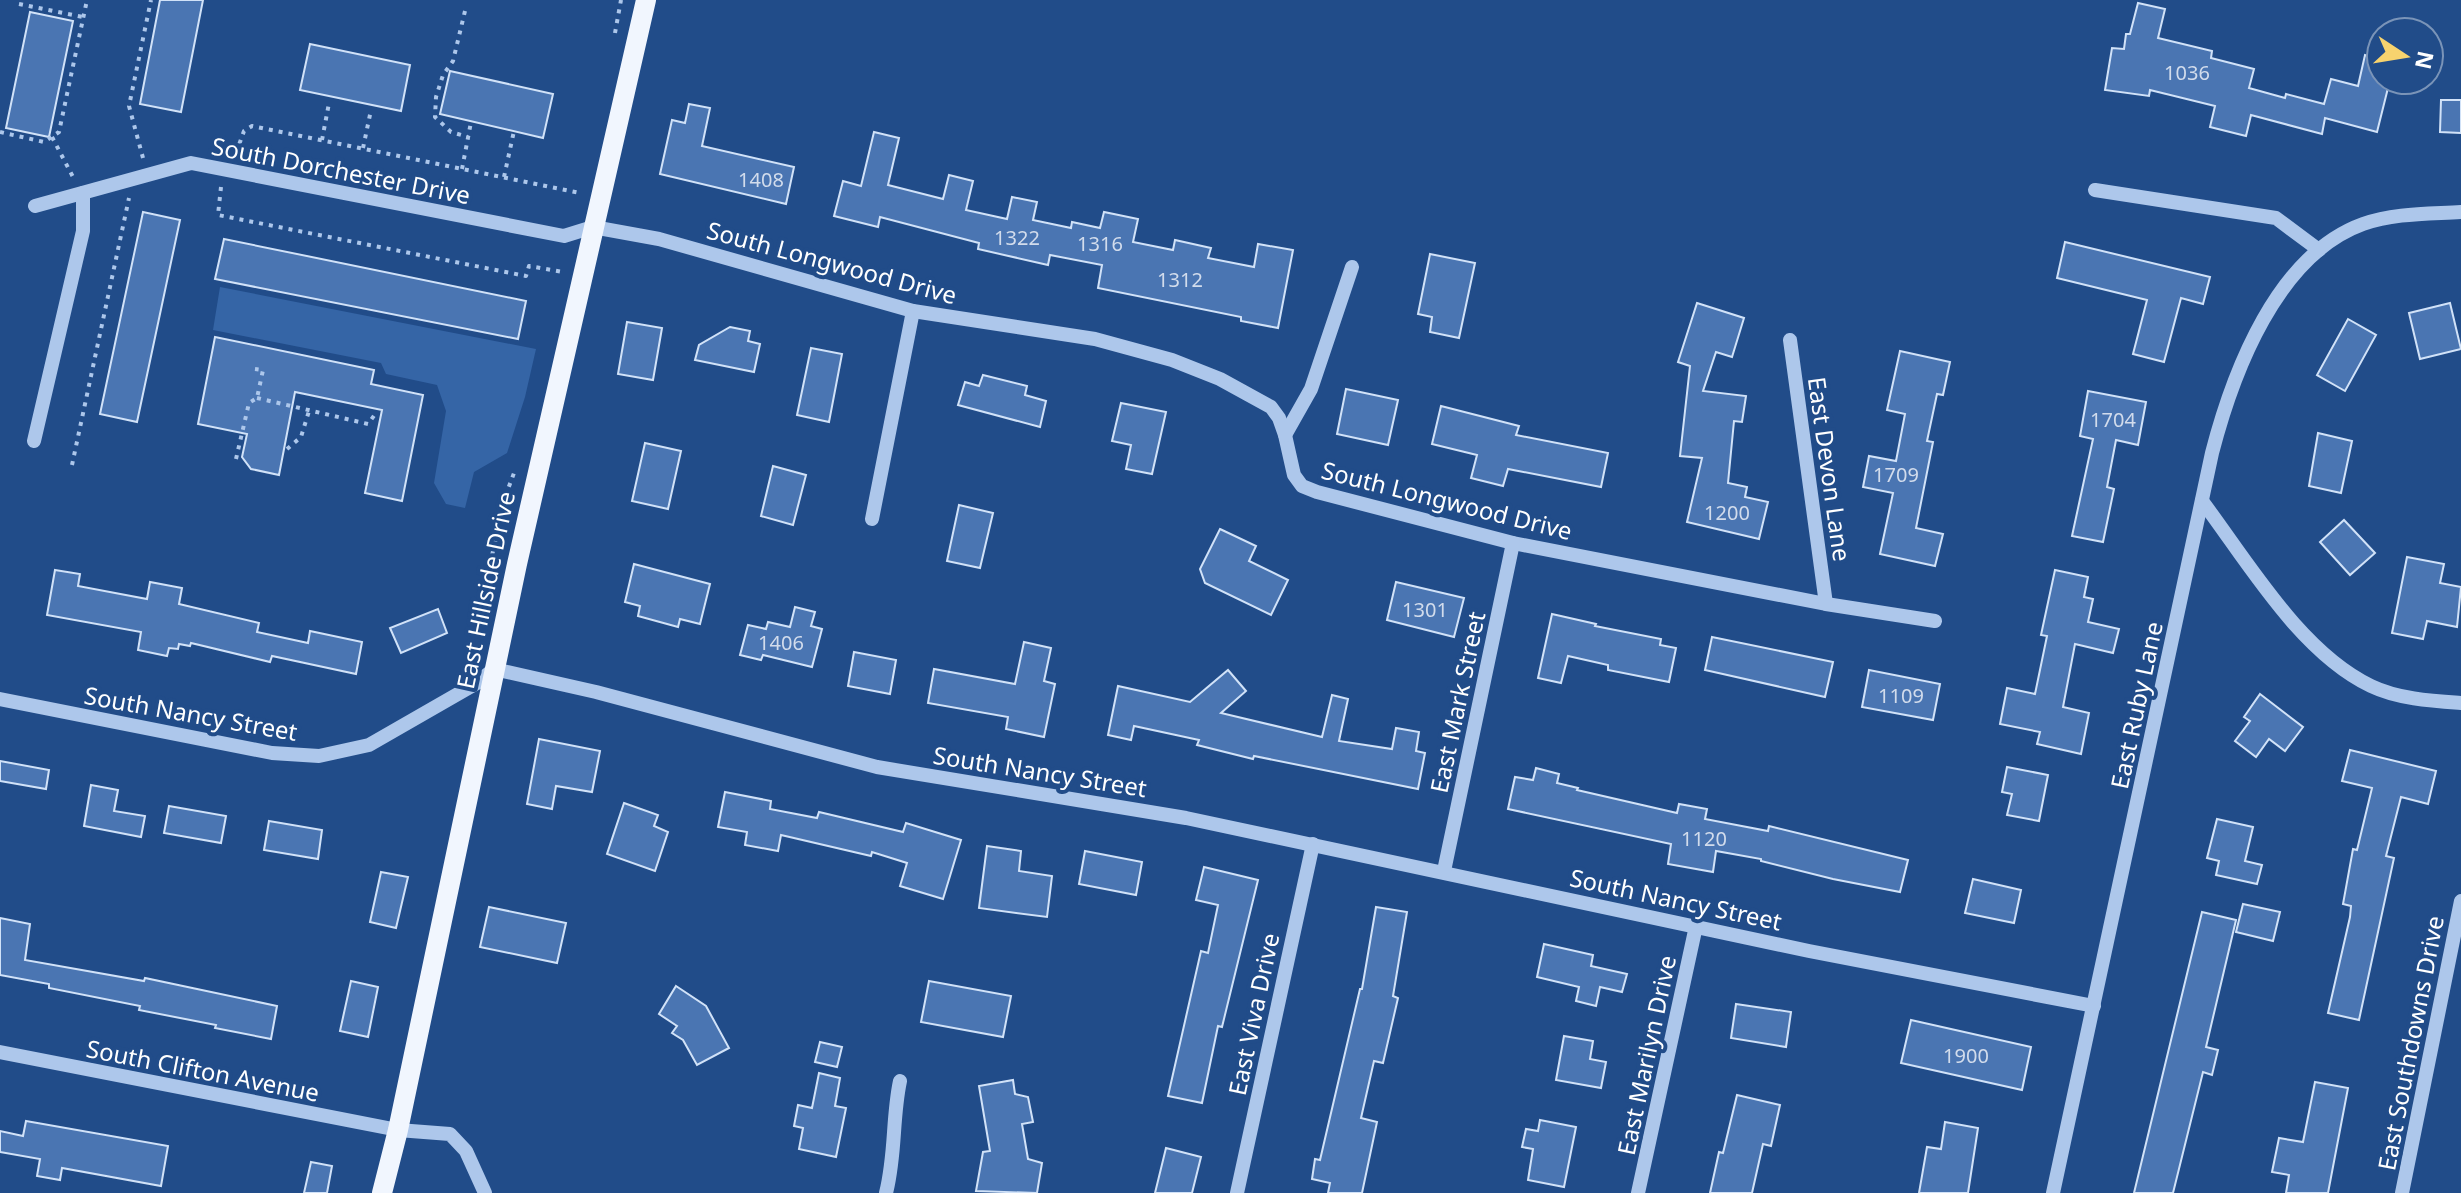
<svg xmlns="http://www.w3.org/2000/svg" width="2461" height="1193" viewBox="0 0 2461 1193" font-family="'Noto Sans',sans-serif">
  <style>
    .green { fill: #3565a6 }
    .building { fill: #4a75b2; stroke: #d1e2f8; stroke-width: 2 }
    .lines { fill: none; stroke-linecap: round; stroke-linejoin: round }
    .path { stroke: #adc7eb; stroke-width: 4; stroke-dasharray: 4 6; stroke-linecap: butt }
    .minor { stroke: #adc7eb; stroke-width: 14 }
    .major { stroke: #f1f6fe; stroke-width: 20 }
    .labels { text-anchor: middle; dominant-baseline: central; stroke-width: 8; stroke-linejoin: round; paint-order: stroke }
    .number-label { font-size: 20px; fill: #d2dcec }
    .street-label { font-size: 24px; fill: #fff; stroke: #214c89 }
  </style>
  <rect width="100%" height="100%" fill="#214c89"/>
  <polygon class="green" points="220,287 536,349 525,397 507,453 474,472 465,508 446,504 434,483 446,411 437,385 386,374 381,363 213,330"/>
  <g class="building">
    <polygon points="160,0 203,0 181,112 140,104"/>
    <polygon points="2138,3 2165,9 2158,38 2212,51 2211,58 2254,69 2249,88 2285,98 2286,94 2324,104 2331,79 2358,86 2365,55 2381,60 2381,80 2390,80 2377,132 2325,118 2322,134 2251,115 2246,136 2210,127 2215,106 2150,90 2149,96 2105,90 2112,48 2124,49 2126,34 2130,34"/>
    <polygon points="30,12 73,21 49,137 6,128"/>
    <polygon points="310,44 410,65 401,111 300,90"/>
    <polygon points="450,71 553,94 543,138 440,114"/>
    <polygon points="2441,100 2461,100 2461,133 2440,132"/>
    <polygon points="689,104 710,108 702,146 794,167 786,204 660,174 672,120 685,123"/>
    <polygon points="874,132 899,138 888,185 943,199 949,175 973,181 966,210 1007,219 1012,197 1037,202 1033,220 1071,228 1072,222 1100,228 1104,212 1138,219 1133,242 1173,250 1175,240 1211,248 1208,258 1254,267 1258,244 1293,250 1278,328 1241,321 1241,317 1098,288 1102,265 1050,255 1048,265 978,249 979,243 880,217 878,227 834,216 843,181 861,186"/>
    <polygon points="143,212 180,220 137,422 100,414"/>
    <polygon points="224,239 526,301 518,339 215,279"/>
    <polygon points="2065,242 2210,277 2203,304 2181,298 2164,362 2133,354 2147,300 2057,278"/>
    <polygon points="1430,254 1475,263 1459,338 1430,332 1432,317 1418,314"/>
    <polygon points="1697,303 1744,318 1732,357 1716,352 1703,391 1746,396 1742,422 1734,421 1728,483 1747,487 1745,497 1768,502 1759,539 1687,522 1702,458 1680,456 1690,366 1678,362"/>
    <polygon points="2450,303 2461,349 2420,359 2409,313"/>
    <polygon points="2348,319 2376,335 2345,391 2317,375"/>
    <polygon points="627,322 662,328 653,380 618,374"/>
    <polygon points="730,327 750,331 748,341 760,344 754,372 695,360 699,345"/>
    <polygon points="215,337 374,370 371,384 423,395 402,501 365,493 382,410 295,392 279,475 251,469 242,457 247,434 198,424"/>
    <polygon points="811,348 842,354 829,422 797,415"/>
    <polygon points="1900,351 1950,362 1943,395 1937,394 1927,441 1933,442 1916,528 1943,534 1935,566 1880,554 1893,493 1863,487 1869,456 1896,461 1905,414 1887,410"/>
    <polygon points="983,375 1027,386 1025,395 1046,401 1040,427 958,405 965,382 979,386"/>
    <polygon points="1346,389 1398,400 1388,445 1337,434"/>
    <polygon points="2088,391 2146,402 2138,445 2116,440 2107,487 2114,489 2103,542 2072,536 2093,439 2080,436"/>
    <polygon points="1121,403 1166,412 1152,474 1126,469 1131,445 1112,441"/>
    <polygon points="1441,406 1519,426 1516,435 1608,453 1601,487 1508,469 1503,486 1471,478 1477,455 1432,444"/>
    <polygon points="2318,433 2352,441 2341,493 2309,486"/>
    <polygon points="645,443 681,451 668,509 632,501"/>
    <polygon points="773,466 806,475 793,525 761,516"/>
    <polygon points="959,505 993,513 980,568 947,561"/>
    <polygon points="2344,520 2375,553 2350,575 2320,542"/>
    <polygon points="1220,529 1256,546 1249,561 1288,580 1271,615 1205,583 1200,569"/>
    <polygon points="2407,557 2444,564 2440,583 2461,587 2457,627 2427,621 2423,639 2392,633"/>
    <polygon points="634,564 710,584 700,624 680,619 678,627 638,616 640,606 625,602"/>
    <polygon points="55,570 80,574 78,586 147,599 150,582 182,588 179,604 259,623 257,632 308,643 310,631 362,642 356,674 272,656 270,662 191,643 190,646 179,644 178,649 169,648 167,656 138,650 141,632 47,615"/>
    <polygon points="2055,570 2088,577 2084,597 2093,599 2088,622 2119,629 2113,653 2075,644 2063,707 2089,713 2081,754 2037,744 2040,732 2000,724 2007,688 2035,694 2047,636 2041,635"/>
    <polygon points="1396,582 1464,598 1454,637 1387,620"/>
    <polygon points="795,607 815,612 811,626 822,629 812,667 763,655 761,660 740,655 748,625 766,629 768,622 790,627"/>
    <polygon points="438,609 447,633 401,653 390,628"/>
    <polygon points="1552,614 1596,624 1595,626 1661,639 1660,645 1676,648 1669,682 1608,670 1608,665 1568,656 1561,683 1538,678"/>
    <polygon points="1712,637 1833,662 1825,697 1705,670"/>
    <polygon points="1024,642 1051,648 1044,681 1055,684 1044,737 1006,729 1008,717 928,703 934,669 1015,684"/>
    <polygon points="854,652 896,660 890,694 848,686"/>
    <polygon points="1228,670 1246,691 1221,713 1322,737 1332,695 1348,699 1339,741 1392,749 1396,728 1419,732 1416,751 1425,753 1418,789 1254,756 1253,759 1197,745 1199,740 1134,726 1131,740 1108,735 1118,686 1190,702"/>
    <polygon points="1869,670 1940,684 1933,720 1862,707"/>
    <polygon points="2260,694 2303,727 2285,751 2269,739 2256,757 2235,741 2250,721 2244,717"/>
    <polygon points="539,739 600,751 592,792 556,786 552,809 527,804"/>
    <polygon points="2350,750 2436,771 2428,804 2401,797 2386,856 2394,858 2359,1020 2328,1013 2350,917 2351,906 2343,904 2353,849 2357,850 2372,788 2342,781"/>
    <polygon points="0,761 49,770 46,789 0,781"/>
    <polygon points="2007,767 2048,775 2039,821 2007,815 2012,794 2002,792"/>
    <polygon points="1536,768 1559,774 1557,783 1578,788 1577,790 1677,813 1679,804 1707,809 1705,819 1768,831 1769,826 1908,860 1900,892 1833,879 1761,861 1761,859 1716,851 1713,872 1668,864 1671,844 1508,809 1515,777 1533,780"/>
    <polygon points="91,785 118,790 114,811 145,816 141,837 84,826"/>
    <polygon points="725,792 771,801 770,809 817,818 819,812 903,832 906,823 961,840 943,899 900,886 907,863 872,852 871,856 781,835 778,851 745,845 747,832 718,827"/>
    <polygon points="624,803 658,815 654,826 668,832 655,871 607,854"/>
    <polygon points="169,806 226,816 221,843 164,833"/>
    <polygon points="2217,819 2253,827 2245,861 2262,865 2257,884 2216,875 2219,861 2207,858"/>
    <polygon points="269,821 322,830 318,859 264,850"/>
    <polygon points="987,846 1021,851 1019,871 1052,876 1047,917 979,908"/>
    <polygon points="1085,851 1142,862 1136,895 1079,884"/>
    <polygon points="1204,867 1258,880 1222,1027 1218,1026 1202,1103 1168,1096 1201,951 1208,953 1218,905 1196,900"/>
    <polygon points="381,872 408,877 396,928 370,922"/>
    <polygon points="1973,879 2021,890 2014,923 1965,913"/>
    <polygon points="2243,904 2280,912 2273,941 2236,932"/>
    <polygon points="489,907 566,923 557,963 480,947"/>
    <polygon points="1376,907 1407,912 1393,996 1398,998 1383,1063 1374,1061 1361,1118 1377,1122 1362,1193 1328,1193 1330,1183 1312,1179 1315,1159 1320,1160 1360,989 1362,989"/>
    <polygon points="2202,912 2236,920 2206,1047 2218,1050 2212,1075 2203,1072 2173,1193 2134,1193"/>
    <polygon points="0,918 30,924 25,960 144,981 145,978 277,1006 271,1039 215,1028 216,1025 139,1010 140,1006 49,988 49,984 0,975"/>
    <polygon points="1544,944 1593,955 1591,966 1627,974 1622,992 1600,987 1596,1006 1576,1001 1579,987 1537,977"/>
    <polygon points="351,981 378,987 368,1037 340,1031"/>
    <polygon points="929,981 1011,996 1003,1037 921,1022"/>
    <polygon points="676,986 706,1006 729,1048 697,1065 683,1040 672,1033 677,1026 659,1014"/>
    <polygon points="1736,1004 1791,1012 1786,1047 1731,1038"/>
    <polygon points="1911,1020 2031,1047 2022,1090 1901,1063"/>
    <polygon points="1564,1036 1593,1041 1590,1059 1606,1062 1601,1088 1556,1080"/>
    <polygon points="820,1042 842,1047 837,1067 815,1062"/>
    <polygon points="819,1073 840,1078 835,1106 846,1108 836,1157 799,1149 803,1128 794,1126 798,1105 812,1108"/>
    <polygon points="1013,1080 1015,1094 1028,1097 1033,1122 1022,1124 1028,1159 1042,1163 1037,1193 976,1191 983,1152 990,1151 979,1086"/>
    <polygon points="2315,1082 2348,1088 2328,1193 2286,1193 2289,1175 2272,1172 2279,1138 2303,1142"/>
    <polygon points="1737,1095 1780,1105 1771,1146 1763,1144 1752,1193 1710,1193 1719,1152 1723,1153"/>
    <polygon points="1540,1120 1576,1127 1564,1187 1528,1180 1533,1149 1522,1147 1526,1129 1538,1131"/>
    <polygon points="26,1121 168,1146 161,1186 62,1168 60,1180 37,1176 40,1159 0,1152 0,1131 23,1136"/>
    <polygon points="1945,1122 1978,1128 1968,1193 1919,1193 1927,1147 1941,1149"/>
    <polygon points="1166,1148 1201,1157 1192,1193 1155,1193"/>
    <polygon points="311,1162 332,1166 327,1193 304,1193"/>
  </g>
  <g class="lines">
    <g class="path">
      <polyline points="19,4 83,17"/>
      <polyline points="465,11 453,61 443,75 436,97 435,117 451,132 468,137"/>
      <polyline points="615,33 621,0"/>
      <polyline points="0,132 44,142 59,132 87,0"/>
      <polyline points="52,137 73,177"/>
      <polyline points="322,140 329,103"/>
      <polyline points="363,148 371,110"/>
      <polyline points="236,153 244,131 252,126 580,193"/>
      <polyline points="143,158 129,106 151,0"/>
      <polyline points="462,169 471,122"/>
      <polyline points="504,177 514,131"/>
      <polyline points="221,187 218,215 526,276 529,266 563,272"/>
      <polyline points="257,398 368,424 376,413"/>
      <polyline points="287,449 301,437 309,411"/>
      <polyline points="236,459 249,403 257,398 263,370 255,369"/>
      <polyline points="72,465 129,198"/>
      <polyline points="491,583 487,576 508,489 514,473"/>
    </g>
    <g class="minor">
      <polyline points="2095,190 2276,218 2319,250"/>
      <polyline points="35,206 191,163 564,236 593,227 659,239 913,311 1095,339 1172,360 1220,379 1271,407 1279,418 1285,435 1294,475 1302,486 1317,492 1513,543 1826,604 1935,621"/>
      <polyline points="1790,340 1826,604"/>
      <polyline points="1285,435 1311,389 1352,267"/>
      <polyline points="34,441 83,231 83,193"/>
      <path d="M2202 501C2248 562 2300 652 2371 686 2398 699 2432 701 2461 703"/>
      <polyline points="872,519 913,311"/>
      <polyline points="0,699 272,753 319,756 369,745 477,683 494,669 596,692 877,767 1186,818 1809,951 2094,1006"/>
      <polyline points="1444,871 1513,543"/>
      <polyline points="0,1052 398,1130 450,1134 466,1151 485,1193"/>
      <path d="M886 1193C896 1153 892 1119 900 1081"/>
      <polyline points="1237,1193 1313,844"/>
      <polyline points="1638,1193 1696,926"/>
      <path d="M2053 1193 2212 453C2233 372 2277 255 2363 224 2394 213 2428 214 2461 212"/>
      <polyline points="2402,1193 2461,901"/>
    </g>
    <polyline class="major" points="382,1193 398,1130 517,564 646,0"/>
  </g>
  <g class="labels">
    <g class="number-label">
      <text x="2187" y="72">1036</text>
      <text x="761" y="179">1408</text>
      <text x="1017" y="237">1322</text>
      <text x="1100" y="243">1316</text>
      <text x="1180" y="279">1312</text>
      <text x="2113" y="419">1704</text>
      <text x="1896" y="474">1709</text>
      <text x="1727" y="512">1200</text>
      <text x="1425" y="609">1301</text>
      <text x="781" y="642">1406</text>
      <text x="1901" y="695">1109</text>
      <text x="1704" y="838">1120</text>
      <text x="1966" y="1055">1900</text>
    </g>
    <g class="street-label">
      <text transform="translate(341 170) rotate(11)">South Dorchester Drive</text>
      <text transform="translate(832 262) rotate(15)">South Longwood Drive</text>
      <text transform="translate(1830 469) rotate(82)">East Devon Lane</text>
      <text transform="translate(1447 500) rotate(14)">South Longwood Drive</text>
      <text transform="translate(485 590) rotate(-78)">East Hillside Drive</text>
      <text transform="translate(1457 702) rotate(-78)">East Mark Street</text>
      <text transform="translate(2136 705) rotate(-78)">East Ruby Lane</text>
      <text transform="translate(191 713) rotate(10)">South Nancy Street</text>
      <text transform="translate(1040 771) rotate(9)">South Nancy Street</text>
      <text transform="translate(1676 899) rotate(12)">South Nancy Street</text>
      <text transform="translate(1253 1014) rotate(-78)">East Viva Drive</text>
      <text transform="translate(2410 1043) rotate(-79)">East Southdowns Drive</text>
      <text transform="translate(1646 1055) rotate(-78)">East Marilyn Drive</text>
      <text transform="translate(203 1070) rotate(11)">South Clifton Avenue</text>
    </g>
  </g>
  <g transform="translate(2405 56) rotate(102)"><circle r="38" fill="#214c89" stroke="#7a94b8" stroke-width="2"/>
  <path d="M0-6L14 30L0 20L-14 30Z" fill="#f7d36e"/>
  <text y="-12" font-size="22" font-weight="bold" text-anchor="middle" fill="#ffffff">N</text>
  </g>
</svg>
